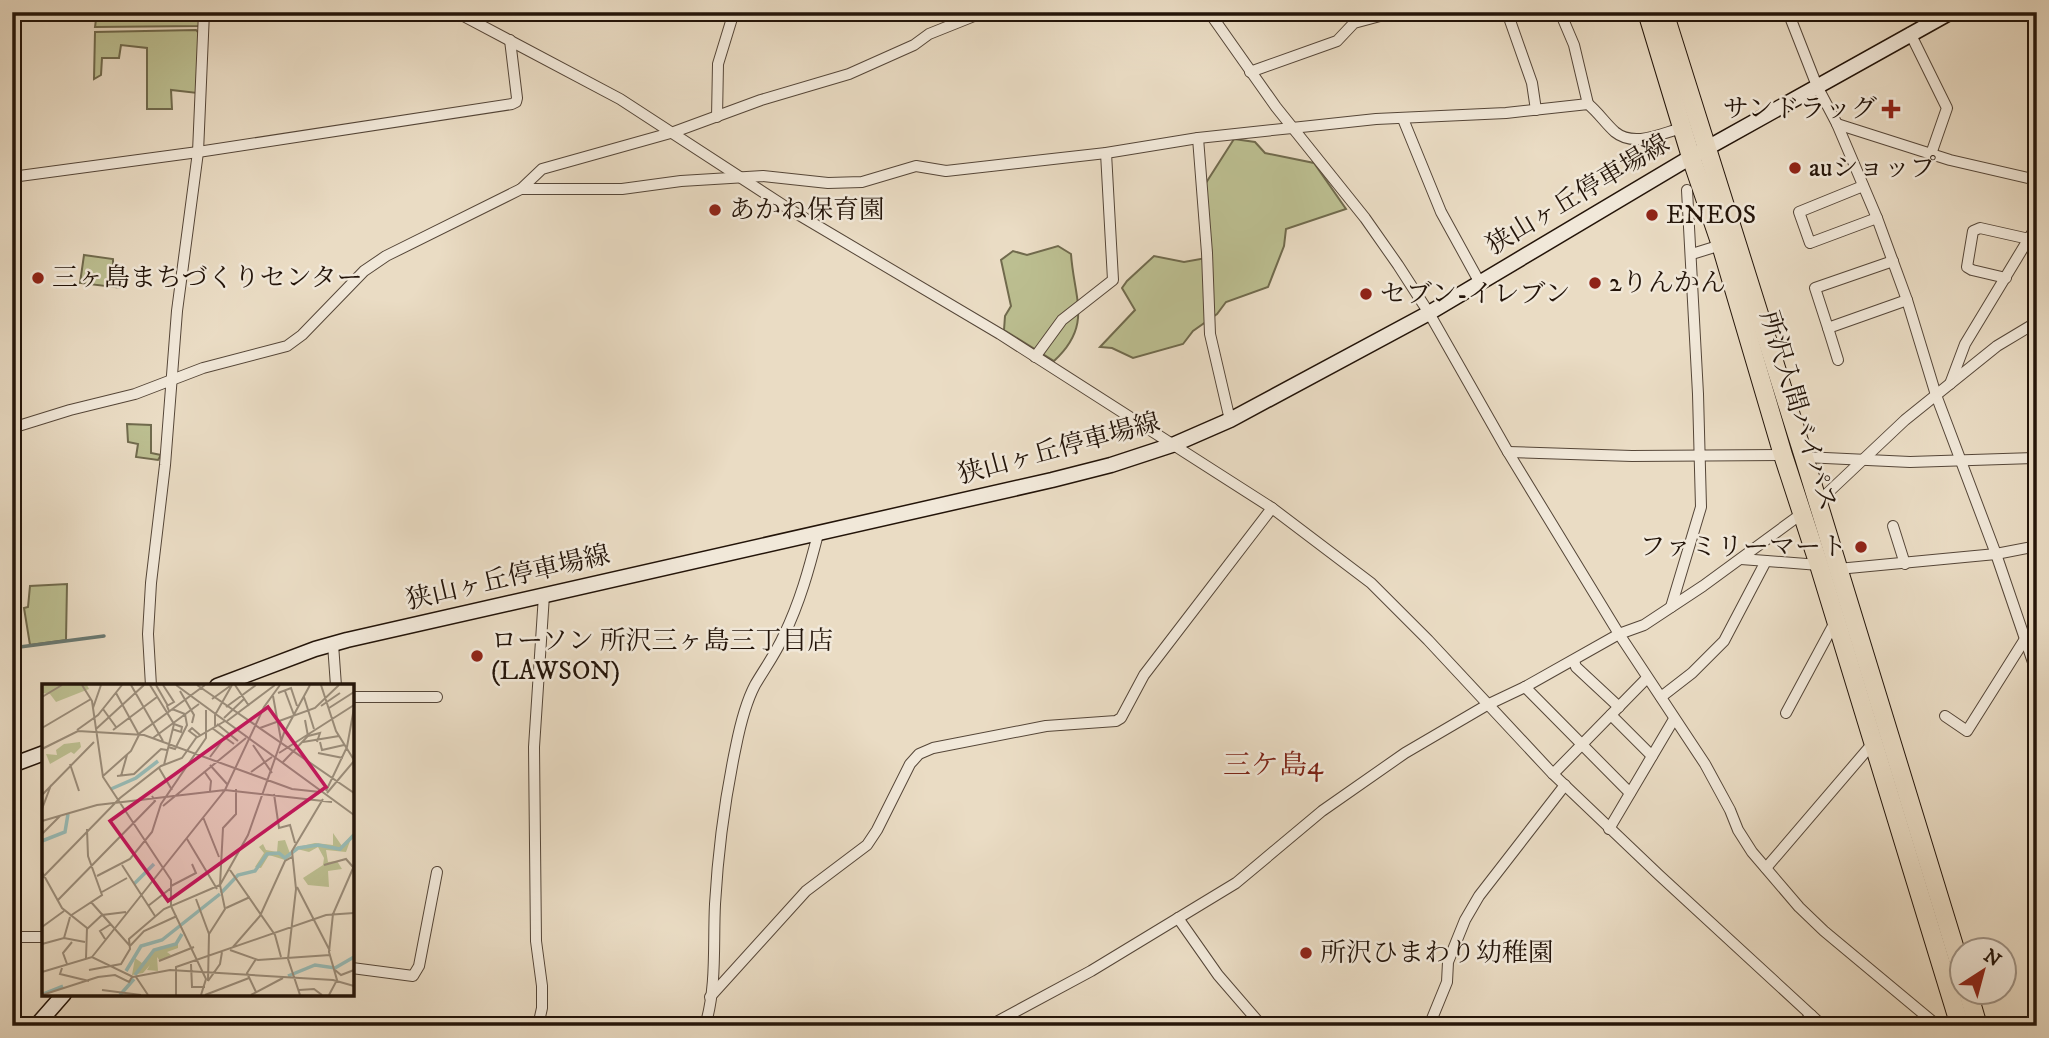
<svg xmlns="http://www.w3.org/2000/svg" width="2049" height="1038" viewBox="0 0 2049 1038" font-family="'IM FELL DW Pica','Noto Serif JP',serif">
  <style>
    .green { fill: #bcbf91; stroke: #706a4d; stroke-width: 2 }
    .lines { fill: none; stroke-linecap: round; stroke-linejoin: round }
    .stream { stroke: #697871; stroke-width: 3.5 }
    .street-casing { stroke: #554638; stroke-width: 12 }
    .secondary-casing { stroke: #231409; stroke-width: 17 }
    .highway-casing { stroke: #231409; stroke-width: 20 }
    .street { stroke: #f1e8d9; stroke-width: 10 }
    .secondary { stroke: #f1e8d9; stroke-width: 14 }
    .highway { stroke: #eadcc4; stroke-width: 18 }
    .poi-dot { fill: #8f2418; stroke: #f1e8d9; stroke-width: 2.5 }
    .labels { text-anchor: middle; dominant-baseline: central; stroke-width: 5; stroke-linejoin: round; paint-order: stroke }
    .poi-label { font-size: 26px; fill: #231409; stroke: #f1e8d9; text-anchor: start }
    .street-label { font-size: 26px; fill: #231409; stroke: #f1e8d9 }
    .neighbourhood-label { font-size: 28px; fill: #7a1f14; stroke: #f1e8d9 }
    .inset-river { fill: none; stroke: #98bbb6; stroke-width: 3.5 }
    .inset-road { fill: none; stroke: #9a8c79; stroke-width: 2 }
    .view { fill: #c2185b; fill-opacity: 0.15; stroke: #c2185b; stroke-width: 3.5 }
    .inset-edge { fill: none; stroke: #231409; stroke-width: 3.5 }
  </style>
  <rect width="100%" height="100%" fill="#eadcc4"/>
  <filter id="stains"><feTurbulence type="fractalNoise" baseFrequency=".00286" numOctaves="4"/><feColorMatrix values="0 0 0 0 .2 0 0 0 0 .09 0 0 0 0 .02 0 0 0 .5 -.17"/></filter>
  <radialGradient id="worn" r=".72"><stop offset=".6" stop-color="#630" stop-opacity="0"/><stop offset="1" stop-color="#630" stop-opacity=".3"/></radialGradient>
  <g class="green">
    <polygon points="97,12 200,12 200,26 95,27"/>
    <polygon points="196,30 199,33 197,93 171,90 172,109 147,109 147,48 121,45 119,58 102,58 101,75 94,79 95,32"/>
    <polygon points="1234,139 1255,142 1265,153 1314,163 1346,209 1286,229 1284,246 1268,287 1226,302 1217,314 1193,331 1183,344 1133,358 1112,348 1100,347 1135,310 1122,288 1127,281 1154,256 1184,262 1212,257 1204,186"/>
    <path d="M1058 246 1071 254C1074 299 1093 325 1054 361L1004 330 1005 316 1011 306 1001 260 1013 251 1027 255Z"/>
    <polygon points="84,255 113,259 113,280 123,281 122,288 80,283"/>
    <polygon points="127,424 151,425 151,453 161,455 158,460 136,457 138,444 128,442"/>
    <polygon points="67,584 66,640 30,645 24,608 28,607 30,586"/>
  </g>
  <g class="lines">
    <polyline class="stream" points="12,648 104,636"/>
    <defs>
      <g id="street">
        <polyline points="456,12 620,99 789,209 1000,334 1272,508 1371,583 1428,640 1553,774 1659,875 1823,1026"/>
        <polyline points="1209,12 1276,107 1365,218 1398,265 1429,313 1508,452 1619,634 1705,764 1730,810 1738,830 1752,852 1799,907 1824,931 1938,1026"/>
        <polyline points="1507,12 1532,83 1536,110"/>
        <polyline points="1560,12 1574,45 1588,104"/>
        <polyline points="1788,12 1817,86 1837,124 1877,218 1907,300 1936,395 1996,554 2037,674"/>
        <polyline points="1910,33 1947,108 1931,154"/>
        <polyline points="1250,72 1337,41 1354,23 1395,12"/>
        <polyline points="717,117 718,64 733,15 727,12"/>
        <polyline points="1403,119 1441,212 1480,283"/>
        <polyline points="1837,124 1950,160 2037,180"/>
        <polyline points="1198,138 1207,253 1210,334 1230,420"/>
        <polyline points="12,177 198,152 512,104 516,102 517,98 510,40"/>
        <polyline points="1863,186 1799,212 1810,243 1877,218"/>
        <path d="M521 189H622L681 181 763 176 828 183 862 182 916 166 946 171 1106 153 1198 138 1292 128 1376 119 1506 113 1588 104C1598 112 1605 123 1615 132 1632 146 1656 136 1675 130"/>
        <polyline points="1692,254 1721,245"/>
        <polyline points="1893,261 1815,288 1828,328 1907,300"/>
        <polyline points="2006,278 1972,270 1967,267 1973,231 1980,228 2029,239"/>
        <polyline points="1828,328 1838,360"/>
        <polyline points="1035,357 1062,320 1113,280 1106,153"/>
        <polyline points="1950,384 1965,344 2037,225"/>
        <polyline points="12,428 70,410 135,394 203,368 287,346 302,335 364,271 386,256 521,189 542,169 674,132 761,100 849,74 914,45 929,34 984,12"/>
        <polyline points="1508,452 1632,456 1783,455"/>
        <polyline points="1804,457 1910,462 2037,458"/>
        <polyline points="1817,503 1905,420 1997,346 2037,322"/>
        <polyline points="1893,526 1905,564"/>
        <polyline points="1741,559 1819,565"/>
        <polyline points="1838,569 1996,554 2037,546"/>
        <polyline points="1671,607 1701,507 1698,394 1687,190"/>
        <polyline points="333,644 336,686"/>
        <polyline points="1574,661 1576,667 1619,707"/>
        <polyline points="151,686 148,634 151,583 165,465 177,311 198,152 204,12"/>
        <polyline points="1525,687 1630,793"/>
        <polyline points="352,697 437,697"/>
        <polyline points="1661,697 1692,673 1724,641 1766,561"/>
        <polyline points="1786,713 1836,620"/>
        <polyline points="1611,715 1652,756"/>
        <polyline points="1945,716 1967,731 2025,639"/>
        <polyline points="1553,774 1647,678"/>
        <polyline points="1609,829 1674,719"/>
        <polyline points="1766,868 1873,743"/>
        <polyline points="1178,918 1218,975 1262,1026"/>
        <polyline points="12,937 44,937"/>
        <polyline points="352,968 413,976 419,966 437,872"/>
        <polyline points="710,997 806,891 867,845 877,830 910,764 919,754 933,748 1046,726 1116,721 1121,718 1144,675 1272,508"/>
        <polyline points="538,1026 542,1008 542,986 536,941 534,747 544,595"/>
        <path d="M705 1026C717 987 713 944 715 904 718 851 725 798 736 746 740 726 745 704 755 685 765 668 776 653 784 635 800 602 809 569 818 534"/>
        <polyline points="989,1026 1091,971 1236,883 1322,811 1405,753 1487,705 1525,687 1619,634 1644,625 1703,586 1804,512"/>
        <polyline points="1429,1026 1447,982 1448,962 1465,920 1479,896 1565,785"/>
        <polyline points="1801,1026 1811,1015"/>
      </g>
      <g id="secondary">
        <polyline points="217,686 315,649 347,640 1052,480 1111,465 1175,444 1230,420 1429,313 1691,157 1951,12"/>
        <polyline points="12,765 44,753"/>
        <polyline points="36,1026 64,994"/>
      </g>
      <g id="highway">
        <polyline points="1647,12 1691,157 1721,245 1783,455 1819,565 1960,1026"/>
        <polyline points="1664,12 1804,457 1962,972"/>
        <polyline points="1968,992 1978,1026"/>
      </g>
    </defs>
    <use href="#street" class="street-casing"/>
    <use href="#secondary" class="secondary-casing"/>
    <use href="#highway" class="highway-casing"/>
    <use href="#street" class="street"/>
    <use href="#secondary" class="secondary"/>
    <use href="#highway" class="highway"/>
  </g>
  <g class="poi-dot">
    <path d="M1887.5 98.5h7v7h7v7h-7v7h-7v-7h-7v-7h7z"/>
    <circle cx="1795" cy="168" r="7"/>
    <circle cx="715" cy="210" r="7"/>
    <circle cx="1652" cy="215" r="7"/>
    <circle cx="38" cy="278" r="7"/>
    <circle cx="1595" cy="283" r="7"/>
    <circle cx="1366" cy="294" r="7"/>
    <circle cx="1861" cy="547" r="7"/>
    <circle cx="477" cy="656" r="7"/>
    <circle cx="1306" cy="953" r="7"/>
  </g>
  <g class="labels">
    <g class="poi-label">
      <text x="1877" y="109" text-anchor="end">サンドラッグ</text>
      <text x="1809" y="168">auショップ</text>
      <text x="729" y="210">あかね保育園</text>
      <text x="1666" y="215">ENEOS</text>
      <text x="52" y="278">三ヶ島まちづくりセンター</text>
      <text x="1609" y="283">2りんかん</text>
      <text x="1380" y="294">セブン-イレブン</text>
      <text x="1847" y="547" text-anchor="end">ファミリーマート</text>
      <text x="491" y="641">ローソン 所沢三ヶ島三丁目店<tspan x="491" dy="30">(LAWSON)</tspan></text>
      <text x="1320" y="953">所沢ひまわり幼稚園</text>
    </g>
    <g class="street-label">
      <text transform="translate(1578 195) rotate(-31)">狭山ヶ丘停車場線</text>
      <text transform="translate(1798 411) rotate(73)">所沢入間バイパス</text>
      <text transform="translate(1059 449) rotate(-15)">狭山ヶ丘停車場線</text>
      <text transform="translate(508 578) rotate(-13)">狭山ヶ丘停車場線</text>
    </g>
    <g class="neighbourhood-label">
      <text x="1273" y="765">三ケ島4</text>
    </g>
  </g>
  <g transform="translate(42 684)">
    <rect width="312" height="312" fill="#eadcc4"/>
    <path d="M1 1H45L47 5 14 18 8 10 0 9ZM38 58 39 63 32 70 29 68 8 80 4 70 15 71 14 66 22 60ZM291 149 300 162 311 149 304 168 284 166 286 178 295 177 300 185 286 187 287 203 266 201 261 194 281 181 282 174 276 163 267 168 251 164 273 159 291 161ZM243 156 249 172 243 176 227 171 219 184 213 183 222 169 217 163 221 160 224 166 235 168 236 157ZM136 260V264L125 268 129 271 118 277 115 273 116 287 105 286 108 281 101 289 90 291 93 274 100 279 117 263Z" fill="#bcbf91"/>
    <path class="inset-river" d="M69 105 94 94 116 77M0 157 23 148 26 130M92 200 112 180M179 209 196 191 213 187 225 170 237 169 243 174 256 164 276 161 298 165 312 151M84 287 99 262 120 256 178 210M93 291 112 266 134 260 140 250M246 292 273 281 293 284 312 273M1 310 21 302M78 311 92 295"/>
    <path class="inset-road" d="M40 1 50 17 61 93 129 196V222L164 295 159 311M89 1 121 57M108 1 132 40 122 81M114 1 126 22M121 1 132 18 125 22 127 27M134 1 312 131M155 1 312 109M193 1 207 22M279 1 294 47 312 76M138 7 152 31 150 39M243 7 252 31M74 9 97 51M236 9 249 4 255 22M231 12 239 56M0 13 20 1M262 13 272 45M170 15 188 2M279 22 298 9M184 23 214 1M51 24 59 1M287 24 312 8M61 25 74 43M182 34 202 15M185 37 233 1M175 40 196 57M173 42V31L190 1M0 44 49 15M170 44 192 60M218 44 273 24 297 1M54 45 102 1M130 45 139 48 140 43 132 40M35 46 56 31 80 1M71 46 115 13M266 52 278 49 275 58M155 53 147 47 150 44 158 51M111 54 157 20M261 58 297 52M278 58 280 66 302 61M211 61 230 89M126 63 133 65 145 41 143 30 130 25M0 65 36 47 102 51 250 105 278 108M237 69 312 21M276 69 301 74M168 73 183 53M241 78 266 52 263 36M28 80 37 107M168 81 185 100M117 84 130 106M162 87 169 97 168 107M209 88 230 73M61 92 89 67 98 49 163 1M75 92 92 90 119 65 125 66M79 92 85 71M284 107 305 63 312 24M285 109 312 77M232 110 237 144 248 141 253 159M0 111 52 58M121 122 204 54M0 125 9 101M161 133 177 173M0 137 55 121 183 106 290 118M0 150 18 132M145 155 175 205M80 181 113 232M282 181 304 175 311 183M188 186 233 251 239 273M0 188 20 224 45 244 44 274M55 192 88 175 110 148 119 120 164 54V26M0 194 78 114 119 82 140 74 154 54 183 37M129 202 154 189 150 180M255 203 288 267M60 208 85 194M154 215 167 250M15 217 113 117 110 112M49 218 88 262 102 247 135 232M106 222 129 204M184 224 208 213M28 232 60 211 46 172 45 145M0 243 22 227M45 245 60 231 84 228M22 254 28 233M63 255 58 247 69 240M0 260 22 254 43 258M191 263 218 232 243 177 250 173M188 266 216 276 288 271M50 273 183 106 222 23 238 1M214 275 205 289 214 308M117 277 152 263M25 280 21 269 30 258M149 280 150 303H163M20 284 18 290 47 297M47 286 79 280 88 265 87 255 122 225 178 201 181 144 194 130V105M293 286 299 291 312 286M0 288 50 273 91 293 128 286 291 296 312 302M94 293 106 311M166 297 167 250 183 225 178 201 206 151 242 49 268 1M166 297 178 280 180 268M60 306 99 311M257 306 272 305 280 311M0 311 56 293 73 291 87 298 90 293M134 311V283L284 231 312 229M163 311 207 294M209 311 241 294M258 311 246 275 254 205 250 167 281 115M287 311 295 296 287 268 291 230 312 182"/>
    <path class="view" d="M226 23 284 103 126 217 68 137Z"/>
    <rect width="312" height="312" class="inset-edge"/>
  </g>
  <rect width="2049" height="1038" fill="none" stroke="#eadcc4" stroke-width="42"/>
  <rect x="14" y="14" width="2021" height="1010" fill="none" stroke="#231409" stroke-width="3.5"/>
  <rect x="21" y="21" width="2007" height="996" fill="none" stroke="#231409" stroke-width="2"/>
  <g transform="translate(1983 971) rotate(36)"><circle r="33" fill="#f1e8d9" stroke="#9f9386" stroke-width="2"/>
  <path d="M0-5L12 26L0 18L-12 26Z" fill="#8f2418"/>
  <text y="-10" font-size="19" font-weight="bold" text-anchor="middle" fill="#231409">N</text>
  </g>
  <rect width="100%" height="100%" filter="url(#stains)"/>
  <rect width="100%" height="100%" fill="url(#worn)"/>
</svg>
